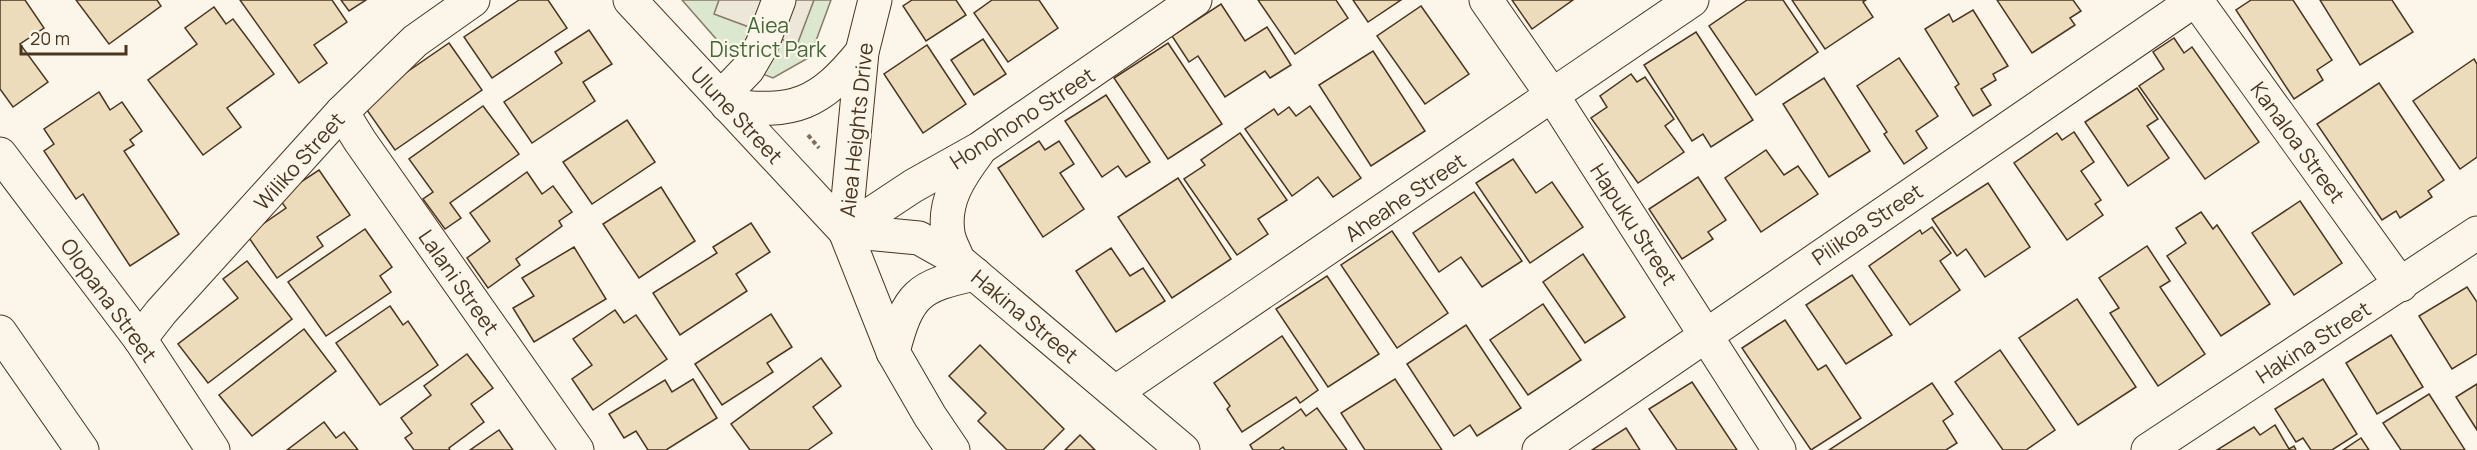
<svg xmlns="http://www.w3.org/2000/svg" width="2477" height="450" viewBox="0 0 2477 450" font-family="Manrope,sans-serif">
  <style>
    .green { fill: #dce7d0; stroke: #887966; stroke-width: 1.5 }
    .parking { fill: #ede7d9; stroke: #887966; stroke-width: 1.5 }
    .building { fill: #ecdcbc; stroke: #4a3520; stroke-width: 1.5 }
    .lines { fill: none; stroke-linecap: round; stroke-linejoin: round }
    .minor-casing { stroke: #4a3520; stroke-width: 35 }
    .highway-casing { stroke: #4a3520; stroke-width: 35 }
    .path { stroke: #7f6f5c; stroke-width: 4; stroke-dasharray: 4.5 3; stroke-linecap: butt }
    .minor { stroke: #fbf6e9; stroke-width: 33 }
    .highway { stroke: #fbf6e9; stroke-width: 33 }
    .labels { text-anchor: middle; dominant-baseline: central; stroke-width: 4.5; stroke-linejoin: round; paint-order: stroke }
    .park-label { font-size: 21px; fill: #436837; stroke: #fbf6e9 }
    .street-label { font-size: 21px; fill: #4a3520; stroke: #fbf6e9 }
  </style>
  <rect width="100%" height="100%" fill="#fbf6e9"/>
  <polygon class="green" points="682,0 831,0 810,57 773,78 739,65"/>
  <polygon class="parking" points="719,0 814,0 797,45 714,14"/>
  <g class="building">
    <polygon points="0,0 25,0 44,28 20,44 48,82 13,107 0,89"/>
    <polygon points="76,0 157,0 161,6 109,44"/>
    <polygon points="240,0 332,0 347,22 314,45 327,63 299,83"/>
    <polygon points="341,0 366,0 349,11"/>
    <polygon points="519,0 548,0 567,28 492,78 464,37"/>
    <polygon points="912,0 956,0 966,15 926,41 903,6"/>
    <polygon points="992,0 1039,0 1058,28 1008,62 974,13"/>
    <polygon points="1258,0 1336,0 1348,18 1295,54"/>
    <polygon points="1353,0 1401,0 1368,22"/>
    <polygon points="1512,0 1573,0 1532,29"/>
    <polygon points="1747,0 1783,0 1818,52 1756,95 1709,26"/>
    <polygon points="1792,0 1866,0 1863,2 1873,17 1825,49"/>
    <polygon points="1997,0 2073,0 2081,11 2070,18 2075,25 2032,53"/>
    <polygon points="2251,0 2293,0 2332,60 2317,70 2323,80 2294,99 2236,10"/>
    <polygon points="2320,0 2392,0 2413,32 2360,65"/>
    <polygon points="1221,4 1245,41 1267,27 1291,65 1270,78 1265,71 1225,97 1198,56 1189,62 1172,36"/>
    <polygon points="1421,6 1469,74 1425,104 1377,36"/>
    <polygon points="214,7 226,24 233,19 274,74 227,108 241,127 203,155 148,80 197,44 185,28"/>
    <polygon points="1973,10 2008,66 1993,74 1996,80 1981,89 1991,105 1973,116 1955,87 1959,84 1925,29 1949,14 1953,22"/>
    <polygon points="589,30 612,64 583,82 595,101 532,143 504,102 562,63 555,52"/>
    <polygon points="1696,32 1753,120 1711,147 1703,134 1692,141 1644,65"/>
    <polygon points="2174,38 2184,53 2192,47 2259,142 2205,179 2139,86 2164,69 2153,52"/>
    <polygon points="983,39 1006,74 974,95 951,60"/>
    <polygon points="449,43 482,90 395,150 362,103"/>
    <polygon points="1168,43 1222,124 1168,159 1114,78"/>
    <polygon points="927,45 966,104 923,133 884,74"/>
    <polygon points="1373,51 1425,131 1371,166 1319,85"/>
    <polygon points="1899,58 1938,116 1916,131 1927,148 1904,164 1884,134 1887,132 1857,86"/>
    <polygon points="2474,59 2477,64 2477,157 2460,169 2413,101"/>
    <polygon points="1631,74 1637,82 1645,77 1674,119 1665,126 1684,152 1638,183 1591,118 1607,107 1600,96"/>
    <polygon points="1824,78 1870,151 1829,177 1783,104"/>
    <polygon points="2379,83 2444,180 2428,191 2432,197 2400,218 2396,211 2382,220 2317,124"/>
    <polygon points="2137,88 2158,119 2147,126 2169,158 2128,186 2085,122"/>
    <polygon points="99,92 110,110 122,102 142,131 130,140 134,145 124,151 179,234 130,266 83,194 76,199 44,151 54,144 44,129"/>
    <polygon points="1106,95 1150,162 1126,177 1118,166 1102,177 1065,121"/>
    <polygon points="483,106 519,154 450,203 461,218 445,229 423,199 433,192 409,159"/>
    <polygon points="1310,106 1361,178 1333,197 1318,177 1292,196 1245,129 1274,109 1278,115 1289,107 1296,116"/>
    <polygon points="627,120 655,162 592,204 563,162"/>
    <polygon points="2074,132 2094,162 2081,171 2101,200 2095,204 2103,215 2067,240 2014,163 2057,133 2062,140"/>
    <polygon points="1240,133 1287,200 1258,219 1268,234 1237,255 1184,179 1205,165 1201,160"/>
    <polygon points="1039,141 1045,150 1059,141 1074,164 1060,173 1084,209 1043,237 998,168"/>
    <polygon points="1766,150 1784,175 1798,166 1818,194 1761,232 1725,178"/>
    <polygon points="1513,159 1536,193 1552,182 1583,227 1530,263 1476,183"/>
    <polygon points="319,170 350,215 317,237 323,246 277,278 247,235 286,208 278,197"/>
    <polygon points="527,172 542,194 553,186 572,212 559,221 562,226 516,259 520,265 488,288 467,258 490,241 470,213"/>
    <polygon points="1698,177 1726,220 1708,232 1713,239 1682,259 1649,209"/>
    <polygon points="1178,178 1231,259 1172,298 1118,217"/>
    <polygon points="1988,183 2030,247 1985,277 1966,249 1957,256 1932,219"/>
    <polygon points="661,187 695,241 639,278 603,224"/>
    <polygon points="1474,192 1522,261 1482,287 1461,257 1439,272 1413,233"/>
    <polygon points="2300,201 2342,263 2294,295 2252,233"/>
    <polygon points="2201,212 2213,229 2217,225 2270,304 2221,336 2167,256 2186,243 2176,228"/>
    <polygon points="751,223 770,252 736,274 747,291 680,335 653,293 717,253 713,247"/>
    <polygon points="1932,227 1951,253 1940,261 1960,290 1910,325 1869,266 1920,230 1922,234"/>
    <polygon points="365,229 392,267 380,276 391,292 326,336 288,282"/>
    <polygon points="1392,231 1448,313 1397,348 1341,265"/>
    <polygon points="2147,246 2170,281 2160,287 2205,354 2158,386 2110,313 2119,308 2099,278"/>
    <polygon points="574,247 606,299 534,342 513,308 534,296 522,278"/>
    <polygon points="1111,248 1130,276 1143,268 1165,301 1116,332 1076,271"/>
    <polygon points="1583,254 1625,317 1585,343 1543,282"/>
    <polygon points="247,261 292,319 208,383 178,344 238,298 223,279"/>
    <polygon points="1852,275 1892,335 1846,364 1806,305"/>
    <polygon points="1327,276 1379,354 1328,387 1276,309"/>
    <polygon points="2467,287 2477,302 2477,354 2452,369 2419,316"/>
    <polygon points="2077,299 2136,387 2078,425 2019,338"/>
    <polygon points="1543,304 1581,360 1528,395 1490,340"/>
    <polygon points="390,306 403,325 408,321 438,365 380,405 336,343"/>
    <polygon points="615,310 624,323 636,315 667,359 593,410 572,379 592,365 573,339"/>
    <polygon points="771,314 792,347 767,363 773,372 722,405 695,364"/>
    <polygon points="1785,320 1818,370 1826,365 1861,418 1811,450 1742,348"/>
    <polygon points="1466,325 1521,408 1477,436 1470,425 1454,436 1407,364"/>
    <polygon points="304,329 336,371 252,436 219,395"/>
    <polygon points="2391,335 2423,387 2377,414 2346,363"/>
    <polygon points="1282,336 1318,390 1300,403 1296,397 1242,432 1227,409 1230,406 1214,383"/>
    <polygon points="980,345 1064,429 1043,450 1007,450 978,421 986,413 949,376"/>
    <polygon points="2000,350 2055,430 2026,450 2003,450 1955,382"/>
    <polygon points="467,354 493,388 471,404 484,422 449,448 450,450 414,450 405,438 412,433 401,418 431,395 424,386"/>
    <polygon points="821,358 841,386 813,407 832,433 808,450 750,450 731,424"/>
    <polygon points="693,379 717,418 666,450 648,450 636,431 624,438 609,414 665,380 672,392"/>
    <polygon points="1395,379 1442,450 1365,450 1341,413"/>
    <polygon points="2323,379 2357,434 2332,450 2311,450 2303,438 2296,442 2275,409"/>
    <polygon points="1692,382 1737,450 1677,450 1649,409"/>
    <polygon points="1932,383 1953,414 1943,421 1957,443 1946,450 1829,450"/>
    <polygon points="2477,384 2477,430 2456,397"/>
    <polygon points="2429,394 2465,450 2401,450 2383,423"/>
    <polygon points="1317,408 1347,450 1285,450 1283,447 1279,450 1253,450 1250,445 1301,409 1306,416"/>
    <polygon points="324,422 336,438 344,432 358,450 287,450"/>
    <polygon points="2275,425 2289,449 2294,446 2296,450 2217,450 2254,427 2260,435"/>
    <polygon points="1626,428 1640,450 1592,450"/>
    <polygon points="499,430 513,450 470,450"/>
    <polygon points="1080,435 1095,450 1065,450"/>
    <polygon points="2361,438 2369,450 2343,450"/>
  </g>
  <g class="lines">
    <defs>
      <g id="minor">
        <polyline points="630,0 845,231"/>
        <polyline points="875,0 862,52 845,231 893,352 930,416 953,450"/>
        <polyline points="1486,0 1552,95 1779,450"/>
        <polyline points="2196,0 2401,285"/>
        <polyline points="721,97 748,69 762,45 779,0"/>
        <path d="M727 105C794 115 820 104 862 52"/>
        <polyline points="342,112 360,141 577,450"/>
        <polyline points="0,154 140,339 213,450"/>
        <polyline points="845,231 913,186 979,149 1195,0"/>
        <polyline points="845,231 919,238 958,260 1183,450"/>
        <path d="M958 260C955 251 949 242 948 233 943 201 960 176 978 152"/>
        <polyline points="140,339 161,312 342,112 415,41 473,0"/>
        <path d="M893 352C908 294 918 286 975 274"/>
        <polyline points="1116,392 1692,0"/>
        <polyline points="1539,450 2195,0"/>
        <polyline points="2148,450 2477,233"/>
      </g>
      <polyline id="highway" points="0,332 82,450"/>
    </defs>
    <use href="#minor" class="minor-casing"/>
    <use href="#highway" class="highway-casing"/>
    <polyline class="path" points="808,135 819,148"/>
    <use href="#minor" class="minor"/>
    <use href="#highway" class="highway"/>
  </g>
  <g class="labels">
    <g class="park-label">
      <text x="768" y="25">Aiea<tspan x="768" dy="24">District Park</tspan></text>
    </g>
    <g class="street-label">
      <text transform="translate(737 115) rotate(47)">Ulune Street</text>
      <text transform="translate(1022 118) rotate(-33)">Honohono Street</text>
      <text transform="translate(856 130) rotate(-84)">Aiea Heights Drive</text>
      <text transform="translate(2298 142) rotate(54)">Kanaloa Street</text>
      <text transform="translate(299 161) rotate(-48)">Wiliko Street</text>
      <text transform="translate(1405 197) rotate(-34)">Aheahe Street</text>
      <text transform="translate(1634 224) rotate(57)">Hapuku Street</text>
      <text transform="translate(1867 224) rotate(-34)">Pilikoa Street</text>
      <text transform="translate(459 282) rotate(55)">Lalani Street</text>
      <text transform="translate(109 300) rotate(54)">Olopana Street</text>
      <text transform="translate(1025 316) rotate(40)">Hakina Street</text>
      <text transform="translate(2313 342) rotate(-33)">Hakina Street</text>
    </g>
  </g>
  <path d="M21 45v9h105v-9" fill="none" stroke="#4a3520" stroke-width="3"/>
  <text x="30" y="45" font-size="18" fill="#4a3520" stroke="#fbf6e9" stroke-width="4.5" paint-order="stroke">20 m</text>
</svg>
